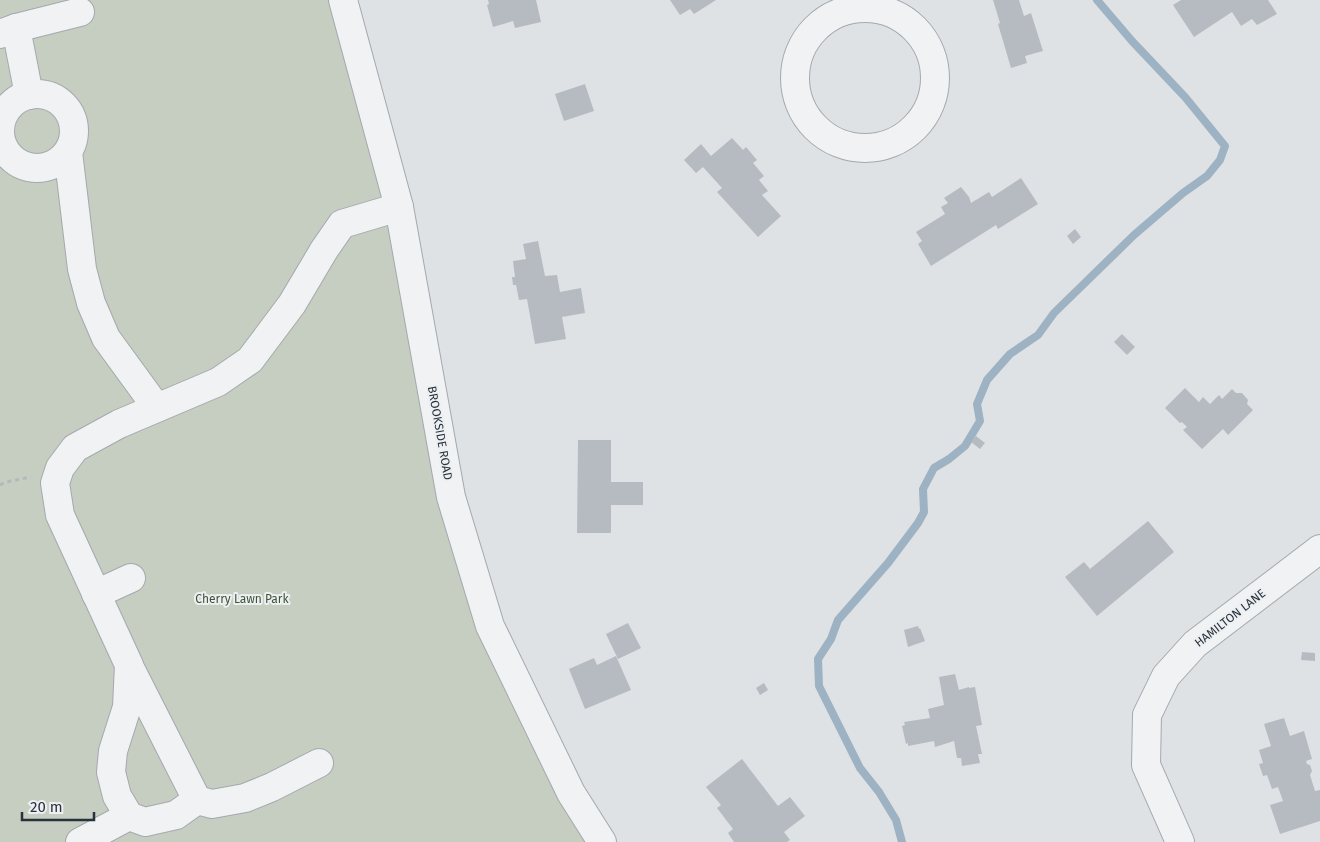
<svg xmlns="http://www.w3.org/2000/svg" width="1320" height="842" viewBox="0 0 1320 842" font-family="'Fira Sans',sans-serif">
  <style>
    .green { fill: #c5cec0 }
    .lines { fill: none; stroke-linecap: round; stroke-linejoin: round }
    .stream { stroke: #9db2c2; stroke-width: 8 }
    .building { fill: #b6bbc2 }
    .minor-casing { stroke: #a4a9ae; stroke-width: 30 }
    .path { stroke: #b4b8bc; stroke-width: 3; stroke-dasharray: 4 4; stroke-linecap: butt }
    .minor { stroke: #f0f2f4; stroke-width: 28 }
    .labels { text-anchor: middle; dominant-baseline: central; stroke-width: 4; stroke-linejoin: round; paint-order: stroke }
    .street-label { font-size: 12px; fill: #29313a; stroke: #edf0f3 }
    .park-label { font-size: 12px; fill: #405438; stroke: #edf0f3 }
  </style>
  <rect width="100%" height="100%" fill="#dee2e5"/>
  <polygon class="green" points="0,0 354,0 407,225 473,530 514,675 603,842 0,842"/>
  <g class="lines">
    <polyline class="stream" points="902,842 896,820 879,792 860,768 819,686 818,659 831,639 838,620 888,563 918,523 924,512 923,489 934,468 949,459 965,446 980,421 977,404 987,380 1010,354 1038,335 1054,313 1134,235 1183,193 1207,176 1220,160 1225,146 1185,97 1132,41 1097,0"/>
  </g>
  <g class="building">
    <polygon points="488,0 536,0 541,22 515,28 513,21 493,27 487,5 489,4"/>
    <polygon points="670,0 716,0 694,14 690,9 680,15"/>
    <polygon points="993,0 1019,0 1024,16 1031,13 1043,51 1025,56 1027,63 1011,68 998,24 1000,23"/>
    <polygon points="1181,0 1268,0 1277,14 1257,25 1252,19 1241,26 1232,12 1194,37 1173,5"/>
    <polygon points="585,84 594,111 564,121 555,94"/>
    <polygon points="732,138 743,150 746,147 757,160 753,163 764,176 759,180 768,191 762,195 781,216 758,237 717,192 722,188 703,167 696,173 684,160 701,144 711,156"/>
    <polygon points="1021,178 1038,204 998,229 996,225 931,266 918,244 922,241 916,232 945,214 941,207 948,203 944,198 961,187 969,197 971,203 989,192 992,197"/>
    <polygon points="1075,229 1081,237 1073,244 1067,236"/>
    <polygon points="538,241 545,276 557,275 560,292 581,288 585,313 562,317 566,339 535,344 527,299 519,300 516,285 513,285 512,277 515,277 513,261 526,259 523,244"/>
    <polygon points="1122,334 1135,347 1127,355 1114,342"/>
    <polygon points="1185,388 1199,402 1203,397 1210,404 1219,395 1222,399 1232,389 1236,393 1242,393 1248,400 1247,404 1253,410 1228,435 1223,429 1202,449 1183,430 1187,427 1182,422 1180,423 1165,408"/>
    <polygon points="976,436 985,443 980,449 971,442"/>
    <polygon points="578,440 611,440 611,482 643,482 643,505 611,505 611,533 577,533"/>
    <polygon points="1148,521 1174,552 1097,616 1065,577 1084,562 1090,569"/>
    <polygon points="628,623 641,648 618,659 606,634"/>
    <polygon points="918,626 919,629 920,628 925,641 908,647 904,630"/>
    <polygon points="1302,652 1315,653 1315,661 1301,660"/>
    <polygon points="616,656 631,690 585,709 569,669 594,658 597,665"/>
    <polygon points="955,674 959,690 969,687 969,688 975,687 982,725 976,726 982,754 978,754 980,763 962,766 961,758 957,758 954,741 935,747 934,741 908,746 908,743 906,744 902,726 905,725 904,722 930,718 928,709 944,705 939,677"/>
    <polygon points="764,683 768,690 760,695 756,688"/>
    <polygon points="1284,718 1290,736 1304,731 1312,759 1306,761 1307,764 1310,765 1312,771 1310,775 1315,791 1320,790 1320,821 1280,834 1270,805 1283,801 1278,787 1272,789 1267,775 1263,776 1259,764 1263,763 1259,750 1271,746 1264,724"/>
    <polygon points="742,759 778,806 790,797 805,816 784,832 790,840 787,842 734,842 728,833 733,829 717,808 721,805 706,787"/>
  </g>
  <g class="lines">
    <defs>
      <g id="minor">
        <polyline points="343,0 399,207 451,497 490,626 571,793 602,842"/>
        <circle cx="865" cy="78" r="70"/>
        <polyline points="16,28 29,95"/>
        <polyline points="0,34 16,28 80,12"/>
        <circle cx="37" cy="131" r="37"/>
        <polyline points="68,152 82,269 91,303 106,338 157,408"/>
        <polyline points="96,594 131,578"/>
        <polyline points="129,666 197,800 212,804 245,798 272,787 319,763"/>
        <polyline points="197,800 176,815 145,822 129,816 117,796 111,772 113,751 127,707 129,665 60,515 55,483 60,468 75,448 119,424 218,382 250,360 292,304 324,250 342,224 399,207"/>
        <polyline points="80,842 129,816"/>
        <polyline points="1180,842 1146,765 1147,715 1166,676 1195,644 1320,549"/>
      </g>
    </defs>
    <use href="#minor" class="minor-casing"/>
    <polyline class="path" points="0,485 6,482 31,477"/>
    <use href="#minor" class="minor"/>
  </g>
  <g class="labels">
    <g class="street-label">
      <text transform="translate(440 433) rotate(80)">BROOKSIDE ROAD</text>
      <text transform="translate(1230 618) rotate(-38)">HAMILTON LANE</text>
    </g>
    <g class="park-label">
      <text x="242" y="599">Cherry Lawn Park</text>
    </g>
  </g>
  <path d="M22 812v8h72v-8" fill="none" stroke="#29313a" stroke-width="2.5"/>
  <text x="30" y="812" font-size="15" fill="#29313a" stroke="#edf0f3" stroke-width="4" paint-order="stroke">20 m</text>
</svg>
